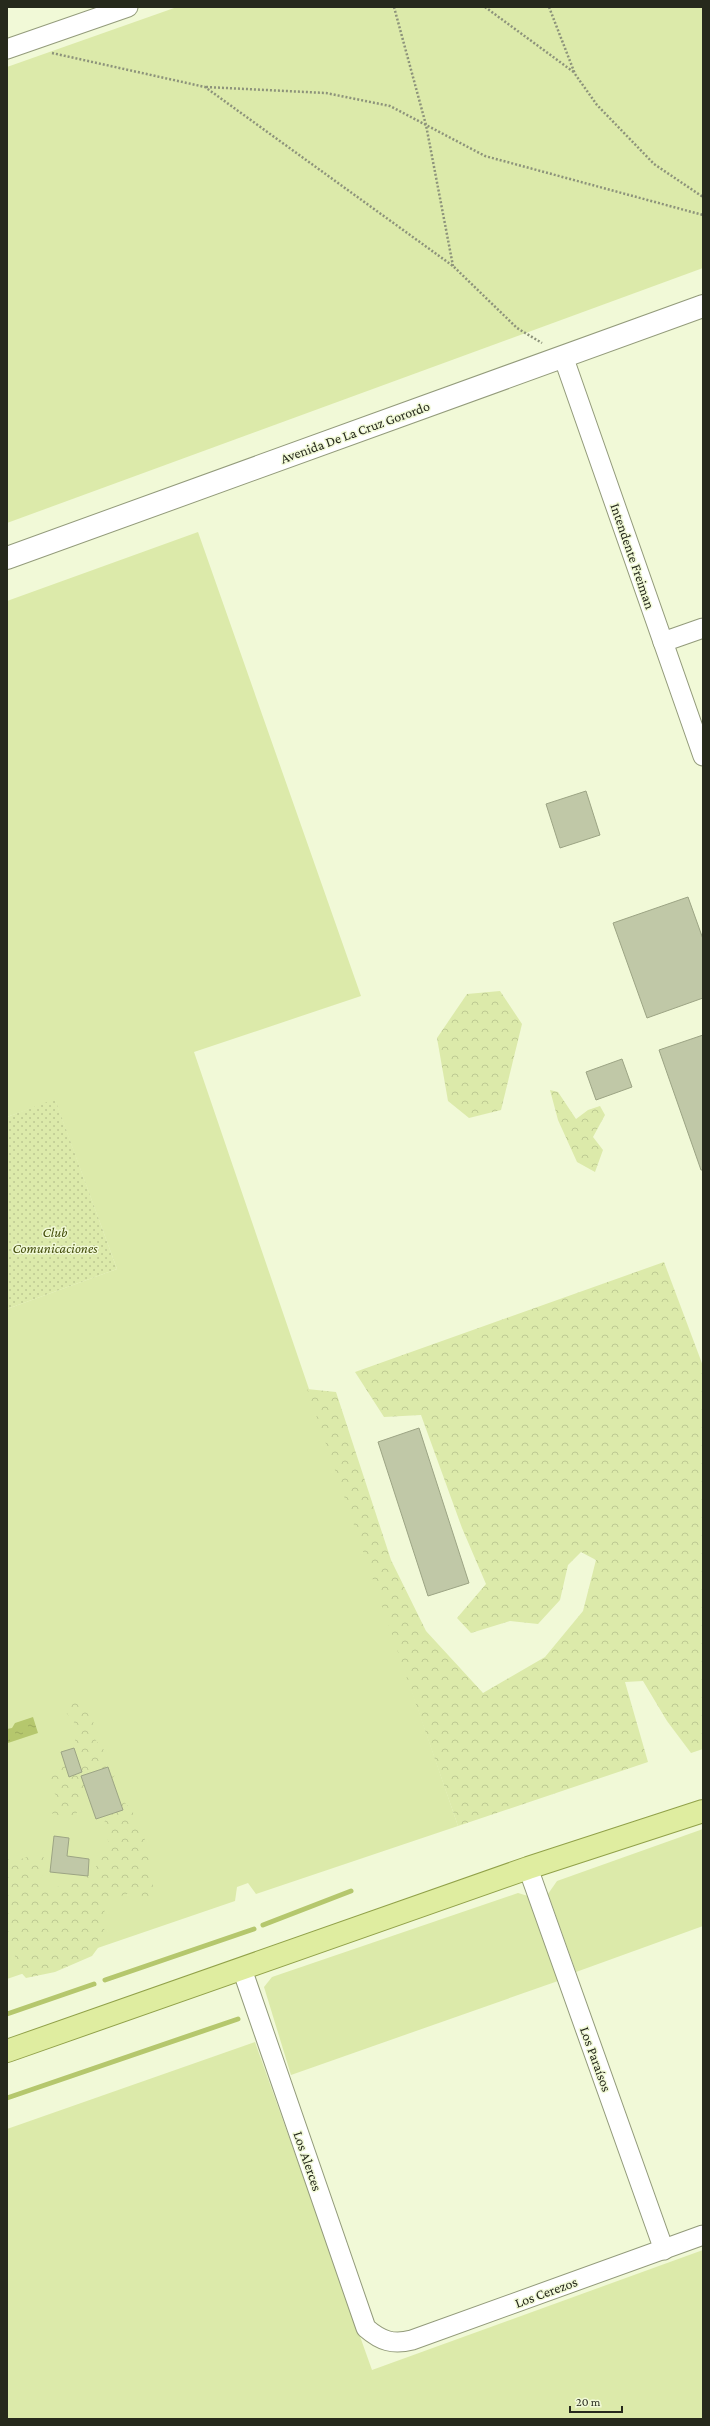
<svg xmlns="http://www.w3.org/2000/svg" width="710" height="2426" viewBox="0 0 710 2426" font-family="'Crimson Pro',serif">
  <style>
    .grass { fill: #dceaaa }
    .forest { fill: url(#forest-crowns) }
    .park { fill: url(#park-dots) }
    .water { fill: url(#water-ripples) }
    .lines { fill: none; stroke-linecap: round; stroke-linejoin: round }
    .stream { stroke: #b5c76d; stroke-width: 5 }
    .building { fill: #c0c8a7; stroke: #9ca484 }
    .minor-casing { stroke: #939b7b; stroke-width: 21 }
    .secondary-casing { stroke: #939b7b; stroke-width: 24 }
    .primary-casing { stroke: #91a149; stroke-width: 24 }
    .path { stroke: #8d937b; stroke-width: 2.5; stroke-dasharray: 2 2; stroke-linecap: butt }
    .minor { stroke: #fff; stroke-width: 19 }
    .secondary { stroke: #fff; stroke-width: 22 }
    .primary { stroke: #dfeda0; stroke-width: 22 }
    .labels { text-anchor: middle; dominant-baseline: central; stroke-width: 3; stroke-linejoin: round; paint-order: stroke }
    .street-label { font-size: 14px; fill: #26291c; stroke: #f1f9d7 }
    .park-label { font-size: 14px; font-style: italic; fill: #46500d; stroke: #f1f9d7 }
  </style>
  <defs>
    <pattern id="forest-crowns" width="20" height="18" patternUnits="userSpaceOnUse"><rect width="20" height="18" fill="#dceaaa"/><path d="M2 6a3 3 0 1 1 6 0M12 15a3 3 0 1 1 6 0" fill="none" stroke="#bdc992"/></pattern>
    <pattern id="park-dots" width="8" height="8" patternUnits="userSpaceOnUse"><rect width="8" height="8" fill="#dceaaa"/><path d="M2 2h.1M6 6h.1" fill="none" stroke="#bdc992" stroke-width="1.8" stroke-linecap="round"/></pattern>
    <pattern id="water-ripples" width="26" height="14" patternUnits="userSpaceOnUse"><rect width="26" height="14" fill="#b5c76d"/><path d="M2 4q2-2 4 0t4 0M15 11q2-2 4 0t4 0" fill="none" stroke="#9cab5e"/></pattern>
  </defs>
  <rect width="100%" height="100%" fill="#f1f9d7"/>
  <g class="grass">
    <polygon points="177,7 703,7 703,268 7,523 7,67"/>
    <polygon points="198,532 361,996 194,1052 458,1826 256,1894 248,1883 237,1887 235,1901 7,1979 7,1309 117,1269 55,1100 7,1117 7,601"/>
    <polygon points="703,1829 703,1926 576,1972 548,1894 557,1881"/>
    <polygon points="518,1893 528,1896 558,1981 291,2075 264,1987 272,1977"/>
    <polygon points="255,2042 372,2370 703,2250 703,2419 7,2419 7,2129"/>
  </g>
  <g class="forest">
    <polygon points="500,991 522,1024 501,1110 469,1118 448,1101 437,1038 467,994"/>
    <polygon points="550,1090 558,1092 576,1119 588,1110 600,1106 605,1115 593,1137 603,1150 595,1172 577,1162 558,1120"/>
    <polygon points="664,1262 703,1366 703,1749 691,1753 667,1721 643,1681 625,1682 648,1762 458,1826 307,1389 336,1392 391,1560 426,1631 483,1693 545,1657 583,1611 596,1560 581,1552 568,1565 560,1600 538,1624 510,1621 471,1633 457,1618 486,1584 462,1528 421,1415 384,1417 355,1372"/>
    <path d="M77 1695 93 1712 94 1738 108 1755 115 1775 106 1785C87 1785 82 1804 74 1818L58 1820 52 1813 59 1799 51 1789 49 1770 60 1760 77 1765 80 1754 75 1743 76 1725 65 1711V1705Z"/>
    <path d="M122 1800C149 1823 149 1865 155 1898L147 1901 136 1890 119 1897 113 1893C103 1903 102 1923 106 1937L92 1956 55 1972 26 1978 16 1967 14 1947 7 1933V1852L18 1860 40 1853 48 1863 39 1882 47 1890 84 1879 94 1870 109 1845 104 1823 113 1801Z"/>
  </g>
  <polygon class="park" points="55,1099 117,1269 7,1309 7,1117"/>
  <polygon class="water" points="33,1717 38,1733 8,1743 7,1729 12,1728 15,1723"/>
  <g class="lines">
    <g class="stream">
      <polyline points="263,1925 351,1891"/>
      <polyline points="105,1980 254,1929"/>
      <polyline points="7,2014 94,1984"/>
      <polyline points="7,2098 238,2019"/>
    </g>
  </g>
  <g class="building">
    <polygon points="586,791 600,835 560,848 546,804"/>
    <polygon points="688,897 703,939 703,998 647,1018 613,923"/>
    <polygon points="703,1035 703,1170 701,1170 659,1050"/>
    <polygon points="622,1059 632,1087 596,1100 586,1072"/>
    <polygon points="419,1428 469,1583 428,1596 378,1442"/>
    <polygon points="74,1748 82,1772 69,1777 61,1752"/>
    <polygon points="108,1767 123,1810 96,1819 81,1776"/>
    <polygon points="54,1836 69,1838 67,1856 89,1859 88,1876 50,1872"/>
  </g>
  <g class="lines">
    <defs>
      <g id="minor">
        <polyline points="7,49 128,7"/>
        <polyline points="563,356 703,756"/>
        <polyline points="663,642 703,628"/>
        <polyline points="528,1868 664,2250"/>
        <path d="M242 1969 366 2328C381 2341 393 2345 412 2340L703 2235"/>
      </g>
      <polyline id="secondary" points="7,558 703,306"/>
      <polyline id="primary" points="7,2051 528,1868 703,1811"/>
    </defs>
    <use href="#minor" class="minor-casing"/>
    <use href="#secondary" class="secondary-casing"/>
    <use href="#primary" class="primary-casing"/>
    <g class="path">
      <polyline points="394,7 426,125 453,266"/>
      <polyline points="485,7 575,73"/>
      <polyline points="549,7 575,74 597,105 654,164 703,197"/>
      <polyline points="52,53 205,87 453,266 517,328 542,343"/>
      <polyline points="206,87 326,93 390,106 485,156 703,215"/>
    </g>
    <use href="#minor" class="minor"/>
    <use href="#secondary" class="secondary"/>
    <use href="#primary" class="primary"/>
  </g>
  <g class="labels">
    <g class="street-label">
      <text transform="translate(355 432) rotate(-20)">Avenida De La Cruz Gorordo</text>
      <text transform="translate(633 556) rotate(71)">Intendente Freiman</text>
      <text transform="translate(596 2059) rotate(70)">Los Paraísos</text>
      <text transform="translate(308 2161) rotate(71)">Los Alerces</text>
      <text transform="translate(546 2292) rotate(-20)">Los Cerezos</text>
    </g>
    <g class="park-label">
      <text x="55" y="1232">Club<tspan x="55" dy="16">Comunicaciones</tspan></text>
    </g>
  </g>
  <rect width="710" height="2426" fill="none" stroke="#26291c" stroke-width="16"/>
  <path d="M570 2406v6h52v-6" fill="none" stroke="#26291c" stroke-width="2"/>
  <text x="576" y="2406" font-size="12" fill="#26291c" stroke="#f1f9d7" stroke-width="3" paint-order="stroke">20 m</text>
</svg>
